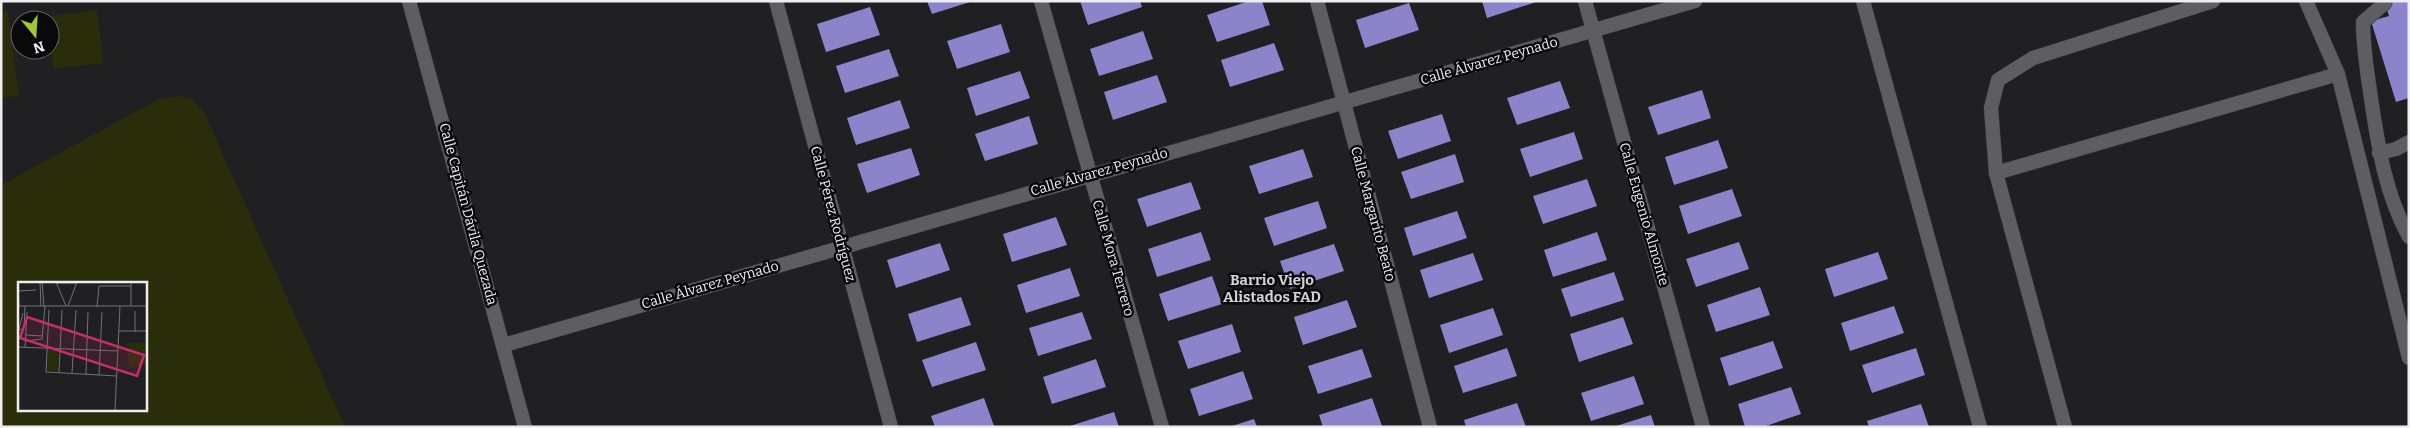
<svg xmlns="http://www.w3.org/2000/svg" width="2410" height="428" viewBox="0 0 2410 428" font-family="Bitter,serif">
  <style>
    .pitch { fill: #2a2d0a; fill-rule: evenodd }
    .building { fill: #8d83ca }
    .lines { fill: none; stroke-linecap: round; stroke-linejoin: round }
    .service-casing { stroke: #3b3b3e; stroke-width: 15 }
    .service { stroke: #5e5e62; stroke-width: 14 }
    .labels { text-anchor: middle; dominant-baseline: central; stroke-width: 5; stroke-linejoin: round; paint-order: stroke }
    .street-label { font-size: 14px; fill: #eeeef0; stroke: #09090b }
    .neighbourhood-label { font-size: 15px; font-weight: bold; fill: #d2d2d6; stroke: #09090b }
    .inset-road { fill: none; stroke: #727274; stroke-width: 1 }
    .view { fill: #c62d6a; fill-opacity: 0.15; stroke: #c62d6a; stroke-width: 2.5 }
    .inset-edge { fill: none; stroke: #eeeef0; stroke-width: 2.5 }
  </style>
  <rect width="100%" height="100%" fill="#201f22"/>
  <g class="pitch">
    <polygon points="97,10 103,63 53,69 50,20 47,20 46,17"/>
    <polygon points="8,11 19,96 1,98 1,12"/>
    <path d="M177 96 192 99 204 112 345 427H1V185L157 100ZM19 283H145V409H19Z"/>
  </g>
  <g class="building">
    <polygon points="927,1 969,1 970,2 932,14"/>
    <polygon points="1080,1 1140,1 1142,7 1088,25"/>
    <polygon points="1249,1 1262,1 1270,25 1217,42 1207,15"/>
    <polygon points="1482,1 1536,1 1536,2 1487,18"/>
    <polygon points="2384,1 2409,1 2409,98 2396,102 2371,21 2389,16"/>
    <polygon points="1409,3 1419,30 1365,48 1356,20"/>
    <polygon points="870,7 880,35 826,52 817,24"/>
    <polygon points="1001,24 1010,52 957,69 947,41"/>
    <polygon points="1143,31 1153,59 1099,76 1090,49"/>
    <polygon points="1274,43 1284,70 1230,87 1221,60"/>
    <polygon points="889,49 899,76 845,93 836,66"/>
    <polygon points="1020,71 1030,98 976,116 967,88"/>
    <polygon points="1157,75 1167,102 1113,120 1104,92"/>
    <polygon points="1560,81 1570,108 1517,125 1507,98"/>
    <polygon points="1702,90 1711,118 1658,135 1648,107"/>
    <polygon points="900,100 910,128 856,145 847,118"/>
    <polygon points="1442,114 1451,141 1398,159 1388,131"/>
    <polygon points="1029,116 1038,144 985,161 975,134"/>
    <polygon points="1574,132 1583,159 1530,177 1520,149"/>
    <polygon points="1718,140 1728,168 1674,185 1665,157"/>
    <polygon points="911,148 920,175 867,193 857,164"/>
    <polygon points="1303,149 1313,177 1259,194 1249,166"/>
    <polygon points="1455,154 1464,182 1411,199 1401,172"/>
    <polygon points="1587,179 1597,206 1543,224 1533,196"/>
    <polygon points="1191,182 1201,209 1147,227 1137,199"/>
    <polygon points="1732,189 1742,216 1688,234 1679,206"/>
    <polygon points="1318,201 1327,228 1274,246 1264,218"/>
    <polygon points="1457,211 1467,238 1413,256 1404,228"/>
    <polygon points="1056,217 1067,245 1012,262 1003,234"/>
    <polygon points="1201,232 1211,260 1157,277 1148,249"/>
    <polygon points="1597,232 1607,260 1553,277 1544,250"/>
    <polygon points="1739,242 1749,269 1696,287 1686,259"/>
    <polygon points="940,243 950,270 896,288 887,260"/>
    <polygon points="1334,244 1344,271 1290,289 1280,261"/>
    <polygon points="1878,252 1888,279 1834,297 1825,269"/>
    <polygon points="1473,253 1483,280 1429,298 1420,270"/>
    <polygon points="1070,268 1080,296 1026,313 1017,285"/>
    <polygon points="1614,272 1624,300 1571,317 1561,289"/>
    <polygon points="1212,276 1222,304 1168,321 1159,294"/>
    <polygon points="1760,287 1770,315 1716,332 1707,305"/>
    <polygon points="961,297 971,325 917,342 908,314"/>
    <polygon points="1347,300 1357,327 1303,345 1294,317"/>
    <polygon points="1894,306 1904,333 1850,351 1841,323"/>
    <polygon points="1493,308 1503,335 1449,353 1440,325"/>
    <polygon points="1082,312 1092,339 1038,356 1029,328"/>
    <polygon points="1623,317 1633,344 1579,362 1570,334"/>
    <polygon points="1232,324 1241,352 1188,369 1178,341"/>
    <polygon points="1773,341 1783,368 1729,386 1720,358"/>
    <polygon points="976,342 986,370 932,387 922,360"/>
    <polygon points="1507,348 1517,376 1463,393 1454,366"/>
    <polygon points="1916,348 1925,375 1872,393 1862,365"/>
    <polygon points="1362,349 1372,377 1318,394 1308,366"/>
    <polygon points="1096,359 1106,387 1052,404 1043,377"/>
    <polygon points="1243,371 1253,399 1199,416 1190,389"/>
    <polygon points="1634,376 1644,404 1591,421 1581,393"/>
    <polygon points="1791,387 1801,414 1763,427 1745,427 1738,404"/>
    <polygon points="984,398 994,426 935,427 931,416"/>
    <polygon points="1372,398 1382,426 1323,427 1319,415"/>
    <polygon points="1517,403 1526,427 1466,427 1464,420"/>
    <polygon points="1921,404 1929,427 1869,427 1867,421"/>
    <polygon points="1114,412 1119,427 1070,427 1070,426"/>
    <polygon points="1651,415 1655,427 1616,427 1616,426"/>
    <polygon points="1254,419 1257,427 1232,427 1232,426"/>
  </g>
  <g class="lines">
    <defs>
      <g id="service">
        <polyline points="409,1 525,427"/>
        <polyline points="776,1 891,427"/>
        <polyline points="1041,1 1162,427"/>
        <polyline points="1317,1 1430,427"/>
        <polyline points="1585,1 1703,427"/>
        <polyline points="1863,1 1980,427"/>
        <polyline points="2306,1 2338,74 2409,358"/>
        <path d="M2385 3 2363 22C2363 50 2368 77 2372 105 2379 151 2386 195 2409 237"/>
        <polyline points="2379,153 2396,149 2409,142"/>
        <polyline points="1996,173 2338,74"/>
        <polyline points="504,345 1695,1"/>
        <polyline points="2065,427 1996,173 1991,108 1998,80 2033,58 2213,1"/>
      </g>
    </defs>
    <use href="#service" class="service-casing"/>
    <use href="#service" class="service"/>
  </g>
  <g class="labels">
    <g class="street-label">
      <text transform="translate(1489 61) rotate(-16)">Calle Álvarez Peynado</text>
      <text transform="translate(1099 172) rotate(-16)">Calle Álvarez Peynado</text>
      <text transform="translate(468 214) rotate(75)">Calle Capitán Dávila Quezada</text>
      <text transform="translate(833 214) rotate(75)">Calle Pérez Rodríguez</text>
      <text transform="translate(1373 214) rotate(75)">Calle Margarito Beato</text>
      <text transform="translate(1644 214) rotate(74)">Calle Eugenio Almonte</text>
      <text transform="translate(1113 258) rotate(74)">Calle Mora Terrero</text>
      <text transform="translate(710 285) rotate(-16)">Calle Álvarez Peynado</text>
    </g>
    <g class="neighbourhood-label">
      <text x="1272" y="280">Barrio Viejo<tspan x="1272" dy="17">Alistados FAD</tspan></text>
    </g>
  </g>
  <g transform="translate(18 282)">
    <rect width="129" height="129" fill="#201f22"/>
    <path d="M108 61H129V83L111 86ZM30 68H41L40 89 29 88Z" fill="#2a2d0a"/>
    <path class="inset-road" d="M0 0 1 24M22 0 23 24M24 0 26 24M38 0 48 24M113 0V24M38 1H59M0 9 18 8M0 24H129M50 24 59 0M79 25 81 4H113M31 28 28 90 99 94M117 29V50M5 31 1 47 6 49M6 46 7 24M101 49H129M7 53 25 54M8 59 24 57 27 24M0 65 100 69M7 66 9 30M41 90 44 28M54 91 58 28M68 92 70 30M81 93 84 30M97 128 102 24"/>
    <path class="view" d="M9 35 126 73 119 94 2 56Z"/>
    <rect width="129" height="129" class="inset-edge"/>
  </g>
  <rect width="2410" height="428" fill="none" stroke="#eeeef0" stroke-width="5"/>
  <g transform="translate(35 35) rotate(162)"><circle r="24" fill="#09090b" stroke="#656567"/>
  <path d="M0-4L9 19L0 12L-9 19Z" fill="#a0c92b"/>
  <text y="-8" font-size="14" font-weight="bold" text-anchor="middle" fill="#eeeef0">N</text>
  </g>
</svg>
